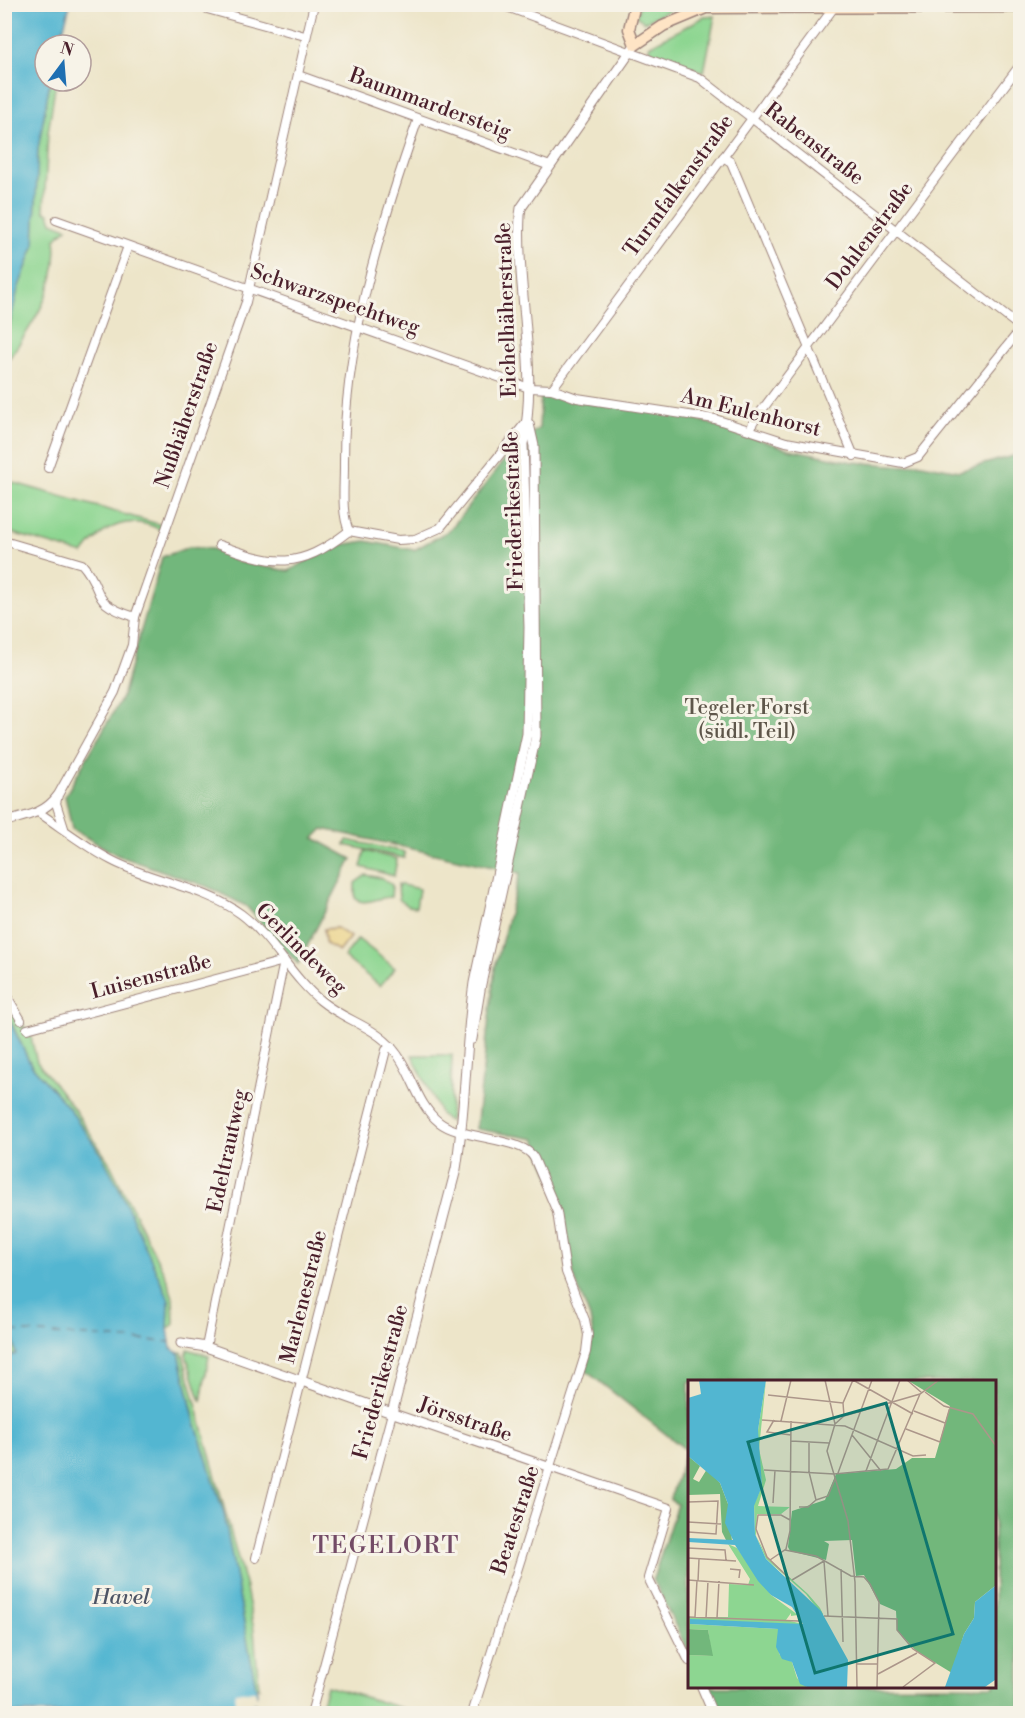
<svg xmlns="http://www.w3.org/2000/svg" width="1025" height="1718" viewBox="0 0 1025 1718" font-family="'Libre Bodoni',serif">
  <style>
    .green { fill: #8dd691; stroke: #6c7a5e; stroke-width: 1.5 }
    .forest { fill: #72b77b; stroke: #5e6b53; stroke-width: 1.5 }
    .sand { fill: #eeda9e; stroke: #9c7c64; stroke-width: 1.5 }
    .water { fill: #52b6d1; stroke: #4e6a7e; stroke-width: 1.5 }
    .pier { fill: #ede5c9 }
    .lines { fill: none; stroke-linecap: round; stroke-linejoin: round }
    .ferry { stroke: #4d5465; stroke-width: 1.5; stroke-dasharray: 8 6; stroke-linecap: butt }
    .minor-casing { stroke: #9c827a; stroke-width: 10 }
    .tertiary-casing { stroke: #9c827a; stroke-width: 11 }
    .secondary-casing { stroke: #9c827a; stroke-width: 13 }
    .minor { stroke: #fff; stroke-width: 8 }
    .tertiary { stroke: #fff; stroke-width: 9 }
    .secondary { stroke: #fee4c5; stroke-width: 10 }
    .labels { text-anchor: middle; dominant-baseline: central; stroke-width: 6; stroke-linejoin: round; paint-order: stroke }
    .street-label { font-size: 21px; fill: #4a1f2b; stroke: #f7f3e8 }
    .park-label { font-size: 21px; fill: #5e564a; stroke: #f7f3e8 }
    .water-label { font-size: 22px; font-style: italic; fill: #4d5465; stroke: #f7f3e8 }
    .quarter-label { font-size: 24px; letter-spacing: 1.5px; fill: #734b66; stroke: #f7f3e8 }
    .inset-river { fill: none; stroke: #52b6d1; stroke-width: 3 }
    .inset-road { fill: none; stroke: #ac968a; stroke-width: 1.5 }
    .view { fill: #0f766e; fill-opacity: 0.15; stroke: #0f766e; stroke-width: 3 }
    .inset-edge { fill: none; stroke: #4a1f2b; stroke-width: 3 }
  </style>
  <rect width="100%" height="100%" fill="#f7f3e8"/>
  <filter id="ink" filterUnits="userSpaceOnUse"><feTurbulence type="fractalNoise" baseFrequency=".0167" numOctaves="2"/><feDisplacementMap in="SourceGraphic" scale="12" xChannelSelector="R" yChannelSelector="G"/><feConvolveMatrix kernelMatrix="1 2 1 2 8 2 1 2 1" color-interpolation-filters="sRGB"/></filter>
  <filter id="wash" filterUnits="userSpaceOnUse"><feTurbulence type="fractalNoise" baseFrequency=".008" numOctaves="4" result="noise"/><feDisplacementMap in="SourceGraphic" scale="24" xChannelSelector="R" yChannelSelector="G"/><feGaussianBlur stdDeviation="1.35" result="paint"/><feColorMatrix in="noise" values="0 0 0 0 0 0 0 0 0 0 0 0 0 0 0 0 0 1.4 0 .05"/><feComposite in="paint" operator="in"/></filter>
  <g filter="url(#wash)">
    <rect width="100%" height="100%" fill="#ede5c9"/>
    <g class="green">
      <polygon points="640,5 681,5 644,22 636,16"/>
      <polygon points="715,16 704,72 650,54 649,46 704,17"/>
      <path d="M50 81H56L48 133 44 211 49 213 52 222 67 228 55 239C61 286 31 328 5 364L4 332 9 327 18 289 34 246 38 149Z"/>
      <path d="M4 480 162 525 161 530C128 513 103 526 83 554L5 531Z"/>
      <polygon points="347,840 405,852 404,858 345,845"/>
      <polygon points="365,851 397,859 394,876 361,867"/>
      <path d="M366 875 382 878 392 885 391 897C378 897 363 907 355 898V883Z"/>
      <polygon points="398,884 419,889 416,907 407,906 399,899"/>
      <polygon points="358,939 395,968 380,986 344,957"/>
      <polygon points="4,995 31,1037 37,1062 72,1106 109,1162 167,1279 173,1298 174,1324 168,1329 169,1300 119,1188 100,1154 68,1107 31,1065 5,1009"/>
      <polygon points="412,1055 452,1055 450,1122 441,1115"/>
      <polygon points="11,1331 16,1354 5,1359 4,1333"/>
      <polygon points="188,1349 209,1356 201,1402 186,1355"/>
      <polygon points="182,1352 246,1588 254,1630 259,1688 256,1688 224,1514 194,1419 179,1353"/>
      <polygon points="327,1686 418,1713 319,1713"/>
    </g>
    <polygon class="forest" points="541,392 576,401 689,417 789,449 853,462 904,466 917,463 959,471 1020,454 1020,1713 718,1713 705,1687 994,1686 994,1382 689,1382 689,1654 653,1579 677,1504 670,1500 686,1450 586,1371 593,1335 590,1318 574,1277 563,1207 535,1139 476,1129 495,967 520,873 323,829 314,838 352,859 298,964 246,906 208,887 117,855 72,829 65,796 122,697 162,557 189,547 213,549 238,562 289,571 333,546 366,541 414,550 450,530 515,446 539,428"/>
    <path class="sand" d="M337 928 350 937 339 951C325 942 325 949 324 929Z"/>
    <g class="water">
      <polygon points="5,4 70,5 59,45 45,45 45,81 50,81 38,149 34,246 18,289 9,327 5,332"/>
      <path d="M4 1009 31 1065 68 1107 101 1154 119 1188 169 1300 168 1329 171 1348 179 1353 194 1419 224 1514 257 1693 253 1713H5L4 1359 16 1354C11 1331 14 1306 4 1286Z"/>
    </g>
    <polygon class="pier" points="255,1691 258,1701 253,1703 253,1707 242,1707 241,1704 236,1704 235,1692"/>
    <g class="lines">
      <polyline class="ferry" points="11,1331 171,1342"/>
    </g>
  </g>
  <g filter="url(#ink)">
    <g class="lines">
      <defs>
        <g id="minor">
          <polyline points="201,4 207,9 305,36"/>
          <polyline points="499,4 700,78 1020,327"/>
          <polyline points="298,75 550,166"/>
          <polyline points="723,157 731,162 854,456"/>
          <polyline points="56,220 529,388 552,389 577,398 715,419 786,442 903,463 918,457 1020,330"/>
          <polyline points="552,389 835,6"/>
          <polyline points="751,429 753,422 1020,65"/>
          <polyline points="48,468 128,246"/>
          <path d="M349 531C341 512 344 488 344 467 343 347 379 231 418 119"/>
          <polyline points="349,531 398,540 415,539 440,528 527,421"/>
          <path d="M4 541 82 564C107 593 86 601 135 617"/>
          <path d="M219 545C276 565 297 571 349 531"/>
          <path d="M38 812C62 828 86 847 111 860 152 882 203 886 241 914 272 937 291 977 321 1001 344 1020 374 1026 393 1049 412 1070 416 1104 439 1122 461 1140 523 1137 534 1158L557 1212 566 1272 585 1320 588 1335 586 1352 472 1714"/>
          <path d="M4 822C25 816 44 814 57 796"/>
          <polyline points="64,828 56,803 58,795 115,692 132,645 135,617 246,302 314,4"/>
          <polyline points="4,991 21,1020"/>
          <polyline points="27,1029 284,961"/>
          <polyline points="206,1347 284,961"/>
          <polyline points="256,1558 386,1050 391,1046"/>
          <polyline points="701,1686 713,1714"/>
          <polyline points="311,1714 392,1413 669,1508 648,1578 689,1661"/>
        </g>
        <g id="tertiary">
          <polyline points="472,1039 481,984 536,736 534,446 529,424"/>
          <path d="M181 1343 206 1347 392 1413 456 1169C466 1107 465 1045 474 983L527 734 529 627 523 444C539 369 516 291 520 215L521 208 635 45"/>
        </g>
        <polyline id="secondary" points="635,4 629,29 635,45 663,26 706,8 1020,7"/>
      </defs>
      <use href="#minor" class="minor-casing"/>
      <use href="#tertiary" class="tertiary-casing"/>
      <use href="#secondary" class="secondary-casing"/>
      <use href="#minor" class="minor"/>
      <use href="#tertiary" class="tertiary"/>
      <use href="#secondary" class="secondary"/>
    </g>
  </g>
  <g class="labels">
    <g class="street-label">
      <text transform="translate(430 104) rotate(20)">Baummardersteig</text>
      <text transform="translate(814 144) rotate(38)">Rabenstraße</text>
      <text transform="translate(679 186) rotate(-54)">Turmfalkenstraße</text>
      <text transform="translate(870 236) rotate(-53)">Dohlenstraße</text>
      <text transform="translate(335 300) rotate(19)">Schwarzspechtweg</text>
      <text transform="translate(507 310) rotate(-92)">Eichelhäherstraße</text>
      <text transform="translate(751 413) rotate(14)">Am Eulenhorst</text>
      <text transform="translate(187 415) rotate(-71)">Nußhäherstraße</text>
      <text transform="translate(514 511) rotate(-92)">Friederikestraße</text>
      <text transform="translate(301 949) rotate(45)">Gerlindeweg</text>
      <text transform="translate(151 977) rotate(-15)">Luisenstraße</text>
      <text transform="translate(228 1151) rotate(-78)">Edeltrautweg</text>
      <text transform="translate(304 1297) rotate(-76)">Marlenestraße</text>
      <text transform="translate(381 1382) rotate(-75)">Friederikestraße</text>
      <text transform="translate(465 1420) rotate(19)">Jörsstraße</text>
      <text transform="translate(516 1520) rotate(-72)">Beatestraße</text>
    </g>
    <g class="park-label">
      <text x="747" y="708">Tegeler Forst<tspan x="747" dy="24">(südl. Teil)</tspan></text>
    </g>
    <g class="water-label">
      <text x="121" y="1597">Havel</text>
    </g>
    <g class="quarter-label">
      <text x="386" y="1546">TEGELORT</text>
    </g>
  </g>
  <g transform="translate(688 1380)">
    <rect width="308" height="308" fill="#ede5c9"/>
    <path d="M78 0 71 69 78 100 70 126 102 127 93 134H69L68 156 79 177 120 214 132 228 135 234 134 235 118 214 78 179 67 154 66 124 74 106 70 71V50ZM40 164 49 168 83 215 110 235 103 236V233L98 240 115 244H2L90 249 91 274 104 282 109 298 119 307H0V275L24 276 20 250 0 249V237H40L41 204 60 205 62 199Z" fill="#8dd691"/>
    <path d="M219 0H307V206L287 222 286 238 276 254 264 293 228 271 209 250 208 231 192 224 176 195 168 196 164 160 136 161 141 164 138 180 102 171 100 167 104 131 137 120 148 94 208 89 224 78H247L262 26ZM0 76 12 86 5 99 11 102 19 89 32 103 40 124 44 161 38 160 34 152 32 114 0 115ZM0 249 20 250 25 276 0 275Z" fill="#72b77b"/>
    <path d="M11 0H78L70 50 74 106 66 126 67 154 78 179 133 231 160 280 159 307H119L112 304 104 282 94 279 88 267 90 249 2 244V239L115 244 104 227 83 215 70 201 47 165 0 162V158L45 160 37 143 40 124 32 103 0 76V18L13 14ZM307 206V300L297 307H257L276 254 286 238 287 222Z" fill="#52b6d1"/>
    <path class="inset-river" d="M113 241 135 236"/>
    <path class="inset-road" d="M137 0 147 44M165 0 225 34M219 0 234 13M237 12 256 26 285 34 308 66M80 15 155 23M226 31 257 43M156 36 155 23 165 0M74 40 157 46 225 76 238 75M86 40 79 52 103 55M93 41 103 0M147 44 139 71 160 141 167 202 169 307M147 44 156 36 232 14 251 0M218 49 252 62 262 27M164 55 193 91M103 61 141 63M121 62V92L128 120M76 90 146 94 200 89 232 14M178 91 212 0M150 93 184 0M128 120 140 116 147 99M0 122 30 121 28 154 0 152M85 123 87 90M111 127H120L128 120M102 140 93 135H70L68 149 79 177 102 199M0 142 33 144M0 168 37 170 38 180M97 170 128 176 163 196 176 197 182 204 191 222 189 307M0 178 48 181M82 180 98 169 102 151 103 41M136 181 140 236M42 189 52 190 51 198M153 189 155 262M0 200 66 205M104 200 136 181M10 201 11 179M136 236 209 239V250L225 269 247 283 215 307M0 237 111 241M7 237 9 200M18 238 20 201M29 238 31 201M168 284H190M190 294 229 273"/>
    <path class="view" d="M198 23 265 254 127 293 60 62Z"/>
    <rect width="308" height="308" class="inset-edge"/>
  </g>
  <rect width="1025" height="1718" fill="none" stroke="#f7f3e8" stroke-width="24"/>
  <g transform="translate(63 63) rotate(16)"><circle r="28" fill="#f7f3e8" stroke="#b29e9c" stroke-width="1.5"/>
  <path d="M0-4.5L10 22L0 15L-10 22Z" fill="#1f6fb2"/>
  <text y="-9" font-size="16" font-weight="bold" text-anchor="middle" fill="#4a1f2b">N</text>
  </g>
</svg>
